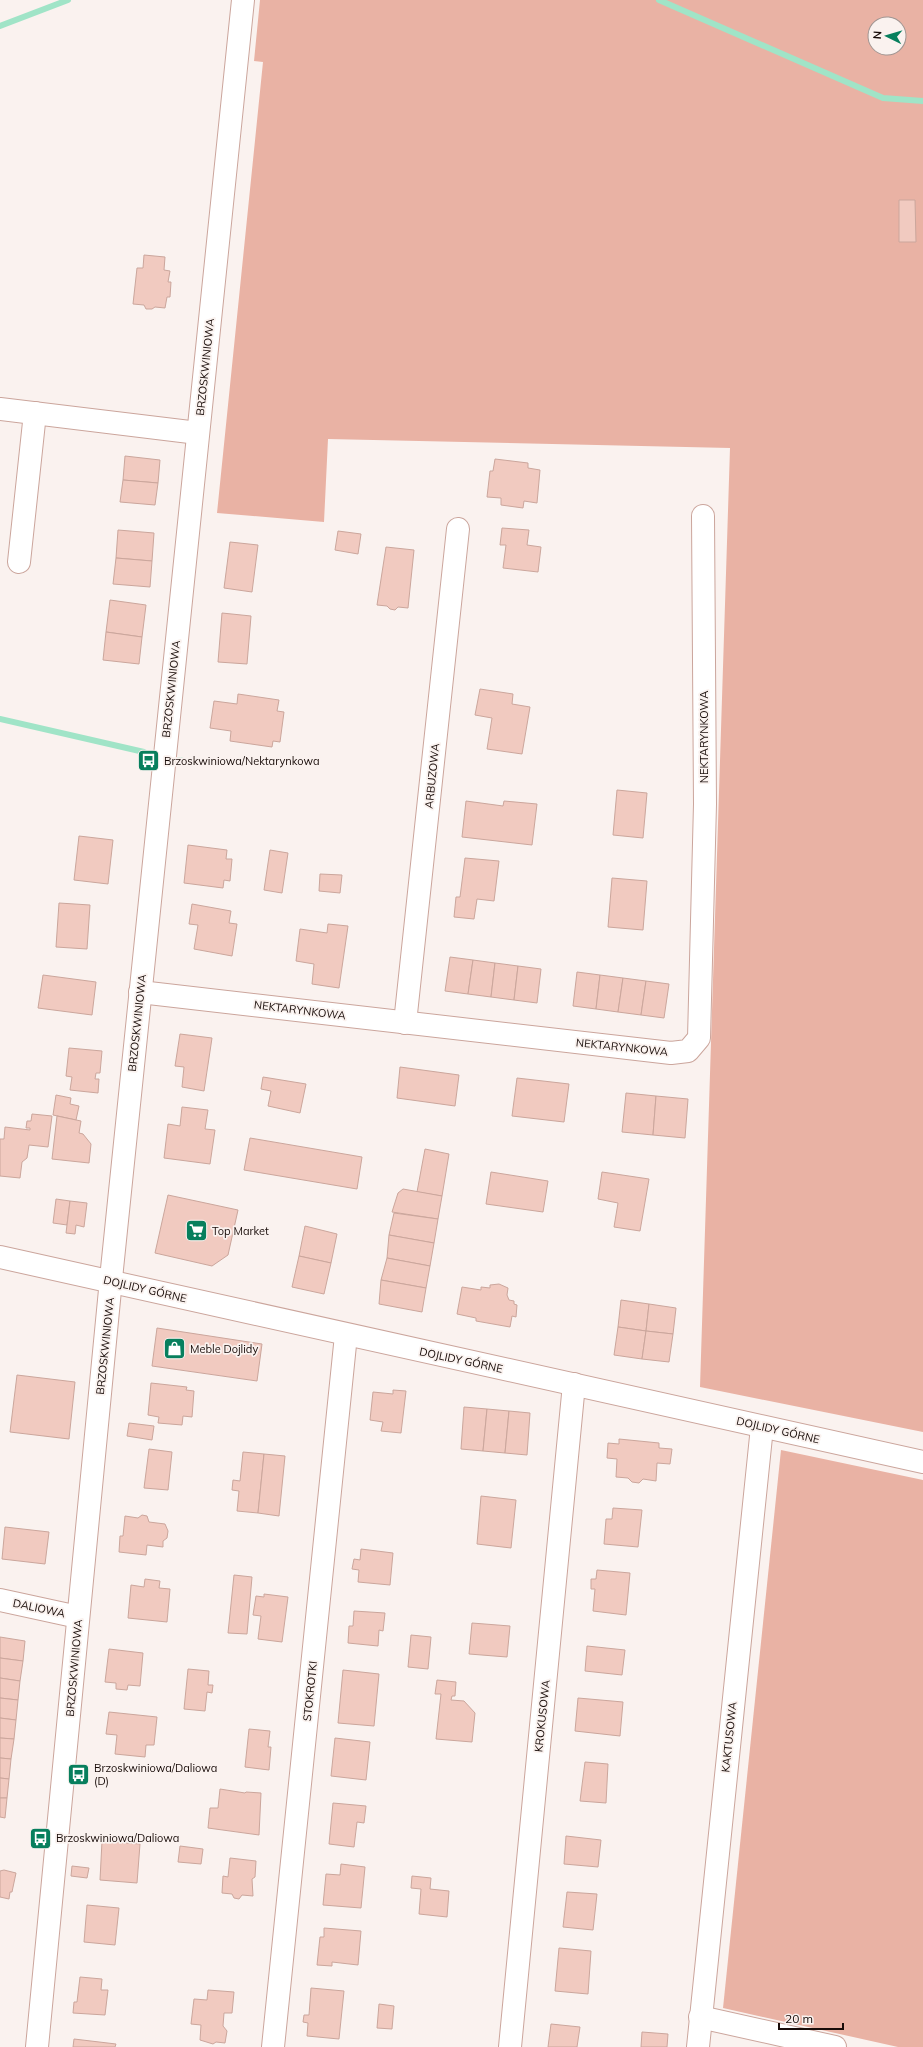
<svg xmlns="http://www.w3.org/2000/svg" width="923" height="2047" viewBox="0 0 923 2047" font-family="Mulish,sans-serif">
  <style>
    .green { fill: #e9b2a4; fill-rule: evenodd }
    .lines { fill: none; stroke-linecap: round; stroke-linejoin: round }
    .stream { stroke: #a0e4c7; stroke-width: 6 }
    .building { fill: #f1cac0; stroke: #cba69c }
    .minor-casing { stroke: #cba59c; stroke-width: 24 }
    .minor { stroke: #fff; stroke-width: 22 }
    .labels { text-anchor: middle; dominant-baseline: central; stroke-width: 3.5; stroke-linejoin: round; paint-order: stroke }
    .street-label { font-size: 11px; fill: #180c09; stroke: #faf2ef }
    .poi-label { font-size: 11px; fill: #180c09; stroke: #faf2ef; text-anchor: start }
  </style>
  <rect width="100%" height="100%" fill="#faf2ef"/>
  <g class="green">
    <path d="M260 0H923V1432L700 1387 730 448 328 439 324 522 217 513 263 62 254 61ZM875 24H899V48H875Z"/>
    <polygon points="781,1450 923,1480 923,2047 898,2047 723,2008"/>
  </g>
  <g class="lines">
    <g class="stream">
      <polyline points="659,0 883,98 923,101"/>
      <polyline points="0,26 68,0"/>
      <polyline points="0,719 144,752"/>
      <polyline points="179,760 187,762"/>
    </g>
  </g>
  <g class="building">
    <polygon points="899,200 915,200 916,242 899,242"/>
    <polygon points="144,255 165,257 164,270 170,271 168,282 171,282 170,297 167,297 165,308 155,307 152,309 146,309 144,305 133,304 137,268 143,268"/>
    <polygon points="125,456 160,460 158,483 123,480"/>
    <polygon points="495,459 528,463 528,468 540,470 537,503 524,501 523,508 501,505 501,498 487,497 490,471 493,471"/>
    <polygon points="123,480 158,483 155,505 120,502"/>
    <polygon points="502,528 529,530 527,545 541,547 538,572 503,568 506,545 500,545"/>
    <polygon points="118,530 154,533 152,561 116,558"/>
    <polygon points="338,531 361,534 358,554 335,550"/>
    <polygon points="230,542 258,545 252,592 224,588"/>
    <polygon points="386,547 414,550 408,608 398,607 395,610 390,609 387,606 377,605"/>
    <polygon points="116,558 152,561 150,587 113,584"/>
    <polygon points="110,600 146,605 142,637 106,632"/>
    <polygon points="222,613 251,616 247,664 218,662"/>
    <polygon points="106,632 142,637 139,664 103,660"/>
    <polygon points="480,689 513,694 512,704 530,707 522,754 487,749 492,718 475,715"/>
    <polygon points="238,694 279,700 277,711 284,712 280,742 273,741 272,747 230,741 231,731 210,728 214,701 237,704"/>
    <polygon points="617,790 647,793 643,838 613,835"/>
    <polygon points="466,801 503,806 504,801 537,804 532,845 462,837"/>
    <polygon points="79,836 113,840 108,884 74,880"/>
    <polygon points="188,845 227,850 226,859 232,859 230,881 224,880 223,888 184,883"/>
    <polygon points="270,850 288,853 282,893 264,890"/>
    <polygon points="465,858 499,861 494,901 477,899 474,919 454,917 456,897 460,897"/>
    <polygon points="320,874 342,875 340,893 319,891"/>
    <polygon points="612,878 647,881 643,930 608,927"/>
    <polygon points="59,903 90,905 87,949 56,947"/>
    <polygon points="192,904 231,911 229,923 237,924 232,956 194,949 198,925 189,924"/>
    <polygon points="328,924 348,926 339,988 312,984 314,964 296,961 300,929 327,933"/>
    <polygon points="450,957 473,960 468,994 445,991"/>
    <polygon points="473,960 495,963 491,997 468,994"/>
    <polygon points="495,963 518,966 514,1000 491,997"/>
    <polygon points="518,966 541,969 537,1003 514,1000"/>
    <polygon points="577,972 600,975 596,1009 573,1006"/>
    <polygon points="43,975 96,982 92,1015 38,1008"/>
    <polygon points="600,975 623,978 618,1012 596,1009"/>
    <polygon points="623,978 646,981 641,1015 618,1012"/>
    <polygon points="646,981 669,984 664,1018 641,1015"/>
    <polygon points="180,1034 212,1038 204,1091 182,1087 184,1067 175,1066"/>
    <polygon points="69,1048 102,1051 100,1073 96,1073 95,1079 99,1079 98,1093 70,1090 72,1077 66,1076"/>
    <polygon points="400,1067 459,1075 455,1106 397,1098"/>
    <polygon points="263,1077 306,1084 300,1113 268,1106 271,1091 261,1089"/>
    <polygon points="517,1078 569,1084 564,1122 512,1116"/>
    <polygon points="626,1093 656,1096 653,1135 622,1132"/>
    <polygon points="56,1095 71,1098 70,1104 79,1106 76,1120 53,1115"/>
    <polygon points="656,1096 688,1099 685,1138 653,1135"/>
    <polygon points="182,1107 208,1110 205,1129 215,1130 210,1164 164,1158 168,1124 180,1126"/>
    <polygon points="32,1114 52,1116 48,1147 29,1145 27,1158 22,1162 20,1178 0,1176 0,1139 4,1139 5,1127 30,1130 30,1128 26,1128 27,1121 31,1121"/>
    <polygon points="57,1116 81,1121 79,1133 83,1134 91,1144 89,1163 52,1159"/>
    <polygon points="250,1138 362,1157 357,1189 244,1170"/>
    <polygon points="425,1149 449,1154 442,1196 417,1192"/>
    <polygon points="491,1172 548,1181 543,1212 486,1204"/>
    <polygon points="602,1172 649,1179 640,1231 614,1227 618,1203 598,1199"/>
    <polygon points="403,1189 442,1196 438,1219 392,1212 398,1193"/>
    <polygon points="168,1195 238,1210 228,1255 212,1266 155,1253"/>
    <polygon points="56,1199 70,1201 67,1225 53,1223"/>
    <polygon points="70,1201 87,1203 84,1227 76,1225 75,1234 66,1233"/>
    <polygon points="394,1213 438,1219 434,1243 389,1235"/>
    <polygon points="305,1226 337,1234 331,1263 299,1256"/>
    <polygon points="389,1235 434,1243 430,1266 387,1258"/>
    <polygon points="299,1256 331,1263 324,1294 292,1287"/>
    <polygon points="387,1258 430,1266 426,1288 381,1280"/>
    <polygon points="381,1280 426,1288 422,1312 379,1304"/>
    <polygon points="499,1284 508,1288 507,1295 509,1300 514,1301 514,1304 517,1305 516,1317 512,1316 510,1327 476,1321 476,1318 457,1314 462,1287 481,1290 481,1287 490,1288 490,1285"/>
    <polygon points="621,1300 649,1304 646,1331 618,1327"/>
    <polygon points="649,1304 676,1308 673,1334 646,1331"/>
    <polygon points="618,1327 646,1331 642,1359 614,1355"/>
    <polygon points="157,1328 262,1344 257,1381 152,1366"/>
    <polygon points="646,1331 673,1334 669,1362 642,1359"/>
    <polygon points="17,1375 75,1382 69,1439 10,1432"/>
    <polygon points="151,1383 187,1387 186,1390 194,1391 192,1417 183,1416 182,1425 158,1423 159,1417 148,1415"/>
    <polygon points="393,1390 406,1391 401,1433 381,1431 383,1422 370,1420 373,1392 393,1394"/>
    <polygon points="464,1407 487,1409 483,1451 461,1449"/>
    <polygon points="487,1409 509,1411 505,1453 483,1451"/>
    <polygon points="509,1411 530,1413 527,1455 505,1453"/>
    <polygon points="129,1423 154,1426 152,1440 127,1436"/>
    <polygon points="619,1439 659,1443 659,1448 672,1449 670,1464 657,1463 656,1481 643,1479 639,1483 632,1482 628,1478 616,1477 617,1459 607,1458 608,1443 619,1444"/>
    <polygon points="149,1449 172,1452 168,1490 144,1488"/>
    <polygon points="243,1452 264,1454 258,1513 237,1511 239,1491 232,1490 233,1480 240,1481"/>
    <polygon points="264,1454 285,1456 279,1516 258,1513"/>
    <polygon points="481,1496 516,1500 511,1548 477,1544"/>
    <polygon points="613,1508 642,1510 638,1547 604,1544 606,1519 612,1519"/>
    <polygon points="142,1515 147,1516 149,1522 165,1524 168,1531 167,1538 163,1541 163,1547 147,1545 146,1555 119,1552 120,1536 123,1536 125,1516 138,1518"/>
    <polygon points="5,1527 49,1532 45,1564 2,1559"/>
    <polygon points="361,1549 393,1553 390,1585 358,1582 359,1570 352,1569 354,1559 360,1560"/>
    <polygon points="597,1570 630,1573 626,1615 593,1611 595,1589 591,1589 591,1579 596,1579"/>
    <polygon points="234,1575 252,1577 247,1634 228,1633"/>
    <polygon points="145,1579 160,1581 159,1588 170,1589 167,1622 128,1618 131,1585 144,1587"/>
    <polygon points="264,1594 288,1597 282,1642 258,1639 261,1616 253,1615 256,1596 264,1597"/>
    <polygon points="354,1611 385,1613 383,1631 379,1630 378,1646 348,1643 349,1626 353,1626"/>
    <polygon points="472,1623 510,1626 507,1657 469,1654"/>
    <polygon points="411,1635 431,1637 428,1669 408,1667"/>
    <polygon points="0,1637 25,1641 23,1661 0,1658"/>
    <polygon points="587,1646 625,1650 622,1675 585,1671"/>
    <polygon points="109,1649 143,1653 140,1686 128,1685 127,1690 116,1689 116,1683 105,1682"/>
    <polygon points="0,1658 23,1661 20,1681 0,1678"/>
    <polygon points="188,1669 209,1671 208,1685 213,1685 212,1693 207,1692 205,1711 184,1709"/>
    <polygon points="343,1670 379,1674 374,1726 338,1723"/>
    <polygon points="0,1678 20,1681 18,1700 0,1698"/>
    <polygon points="437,1680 456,1682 455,1696 452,1696 451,1700 464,1701 475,1713 472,1742 436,1739 441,1694 435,1694"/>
    <polygon points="0,1698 18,1700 16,1720 0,1718"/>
    <polygon points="578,1698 623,1702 620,1736 575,1731"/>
    <polygon points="109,1712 157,1717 154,1745 146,1745 145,1757 115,1754 117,1735 106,1734"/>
    <polygon points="0,1718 16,1720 14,1739 0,1738"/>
    <polygon points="249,1729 270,1731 268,1747 271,1747 269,1770 245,1767"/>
    <polygon points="0,1738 14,1739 11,1759 0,1758"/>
    <polygon points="335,1738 370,1742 366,1780 331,1776"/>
    <polygon points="0,1758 11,1759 9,1779 0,1778"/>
    <polygon points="585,1762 608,1764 606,1803 580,1801"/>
    <polygon points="0,1778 9,1779 7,1798 0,1798"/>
    <polygon points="220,1789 245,1793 246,1792 261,1793 259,1835 208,1828 210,1808 218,1808"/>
    <polygon points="0,1798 7,1798 5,1818 0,1817"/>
    <polygon points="333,1803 366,1806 364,1823 357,1822 354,1847 329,1844"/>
    <polygon points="566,1836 601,1840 598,1867 564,1864"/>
    <polygon points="102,1841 140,1844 137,1883 100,1880"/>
    <polygon points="180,1846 203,1849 201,1864 178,1862"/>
    <polygon points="230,1858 256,1861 255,1877 252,1879 253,1896 242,1895 239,1899 234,1898 232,1894 222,1893 223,1876 228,1877"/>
    <polygon points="341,1864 365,1867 361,1908 323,1905 326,1874 340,1875"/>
    <polygon points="72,1866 89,1868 87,1878 71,1876"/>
    <polygon points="4,1870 16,1873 12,1892 10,1892 9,1899 0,1897 0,1871"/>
    <polygon points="412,1876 431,1878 430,1889 449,1891 447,1917 419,1914 421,1889 411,1888"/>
    <polygon points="567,1892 597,1894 593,1930 563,1927"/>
    <polygon points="87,1905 119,1908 115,1945 84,1942"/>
    <polygon points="324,1928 361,1931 358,1965 332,1962 332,1966 317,1965 320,1937 324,1937"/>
    <polygon points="559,1948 591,1951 588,1994 555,1991"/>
    <polygon points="80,1977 102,1979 101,1990 108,1990 105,2015 73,2013 74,2002 77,2002"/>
    <polygon points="311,1988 344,1991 339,2039 307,2036 308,2023 303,2022 304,2015 309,2015"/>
    <polygon points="208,1990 234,1992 232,2013 224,2013 223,2026 227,2031 225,2043 216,2042 213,2044 200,2040 201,2025 191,2024 194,1999 207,2000"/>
    <polygon points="379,2004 394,2006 392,2029 377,2028"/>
    <polygon points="551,2024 580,2027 577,2047 548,2047"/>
    <polygon points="642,2032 668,2034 667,2047 641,2047"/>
    <polygon points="74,2039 116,2044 115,2047 73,2047"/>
  </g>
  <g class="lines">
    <defs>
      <g id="minor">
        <polyline points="0,409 198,433"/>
        <polyline points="19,562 35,413"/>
        <polyline points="140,992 671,1053 688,1051 699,1038 705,804 703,516"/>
        <polyline points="405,1023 458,529"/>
        <polyline points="0,1257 923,1462"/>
        <polyline points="0,1600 69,1615 78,1615"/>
        <polyline points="700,2017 835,2047"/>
        <polyline points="37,2047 112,1269 243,0"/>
        <polyline points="273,2047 346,1335"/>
        <polyline points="510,2047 574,1384"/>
        <polyline points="698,2047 762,1427"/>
      </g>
    </defs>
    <use href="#minor" class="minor-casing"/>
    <use href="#minor" class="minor"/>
  </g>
  <defs>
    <symbol id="bus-square" viewBox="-11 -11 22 22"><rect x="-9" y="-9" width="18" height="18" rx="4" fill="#077f5d" stroke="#faf2ef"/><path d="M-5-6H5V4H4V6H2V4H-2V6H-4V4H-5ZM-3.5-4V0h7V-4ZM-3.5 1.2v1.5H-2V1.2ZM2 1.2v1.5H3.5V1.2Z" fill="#fff"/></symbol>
    <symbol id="supermarket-square" viewBox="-11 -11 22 22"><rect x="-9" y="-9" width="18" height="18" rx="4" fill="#077f5d" stroke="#faf2ef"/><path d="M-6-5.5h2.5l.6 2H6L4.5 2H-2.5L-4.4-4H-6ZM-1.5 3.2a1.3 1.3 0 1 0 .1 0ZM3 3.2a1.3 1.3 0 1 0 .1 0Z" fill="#fff"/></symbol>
    <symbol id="shop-square" viewBox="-11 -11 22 22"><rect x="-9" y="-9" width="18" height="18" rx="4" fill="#077f5d" stroke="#faf2ef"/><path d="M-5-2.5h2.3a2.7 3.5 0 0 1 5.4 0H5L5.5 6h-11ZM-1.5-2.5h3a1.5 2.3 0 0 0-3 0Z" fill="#fff"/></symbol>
  </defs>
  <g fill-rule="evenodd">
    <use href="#bus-square" x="136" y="748" width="25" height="25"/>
    <use href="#supermarket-square" x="184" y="1218" width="25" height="25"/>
    <use href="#shop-square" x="162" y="1336" width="25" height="25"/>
    <use href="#bus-square" x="66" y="1762" width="25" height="25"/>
    <use href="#bus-square" x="28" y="1826" width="25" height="25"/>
  </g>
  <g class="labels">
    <g class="street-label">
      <text transform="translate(205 367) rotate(-84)">BRZOSKWINIOWA</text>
      <text transform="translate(171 689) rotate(-84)">BRZOSKWINIOWA</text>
      <text transform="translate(704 737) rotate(-90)">NEKTARYNKOWA</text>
      <text transform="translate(432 776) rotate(-84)">ARBUZOWA</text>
      <text transform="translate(300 1010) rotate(7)">NEKTARYNKOWA</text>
      <text transform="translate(137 1023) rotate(-84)">BRZOSKWINIOWA</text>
      <text transform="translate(622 1047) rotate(6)">NEKTARYNKOWA</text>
      <text transform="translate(145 1289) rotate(13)">DOJLIDY GÓRNE</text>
      <text transform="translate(105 1346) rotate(-84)">BRZOSKWINIOWA</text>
      <text transform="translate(461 1360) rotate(12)">DOJLIDY GÓRNE</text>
      <text transform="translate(778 1430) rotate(13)">DOJLIDY GÓRNE</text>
      <text transform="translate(39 1608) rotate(12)">DALIOWA</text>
      <text transform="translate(74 1668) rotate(-85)">BRZOSKWINIOWA</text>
      <text transform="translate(310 1691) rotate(-84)">STOKROTKI</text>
      <text transform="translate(542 1716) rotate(-84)">KROKUSOWA</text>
      <text transform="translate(729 1737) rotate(-84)">KAKTUSOWA</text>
    </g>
    <g class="poi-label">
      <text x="164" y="761">Brzoskwiniowa/Nektarynkowa</text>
      <text x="212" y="1231">Top Market</text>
      <text x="190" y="1349">Meble Dojlidy</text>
      <text x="94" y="1768">Brzoskwiniowa/Daliowa<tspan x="94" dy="13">(D)</tspan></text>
      <text x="56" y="1838">Brzoskwiniowa/Daliowa</text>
    </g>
  </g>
  <g transform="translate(887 36) rotate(275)"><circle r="19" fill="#faf2ef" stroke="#a09693"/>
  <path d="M0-3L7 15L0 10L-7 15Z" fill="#077f5d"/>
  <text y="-6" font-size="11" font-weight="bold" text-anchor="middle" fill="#180c09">N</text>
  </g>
  <path d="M779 2023v6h64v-6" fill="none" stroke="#180c09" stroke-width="2"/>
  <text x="785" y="2023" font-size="12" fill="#180c09" stroke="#faf2ef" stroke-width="3" paint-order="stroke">20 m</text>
</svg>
